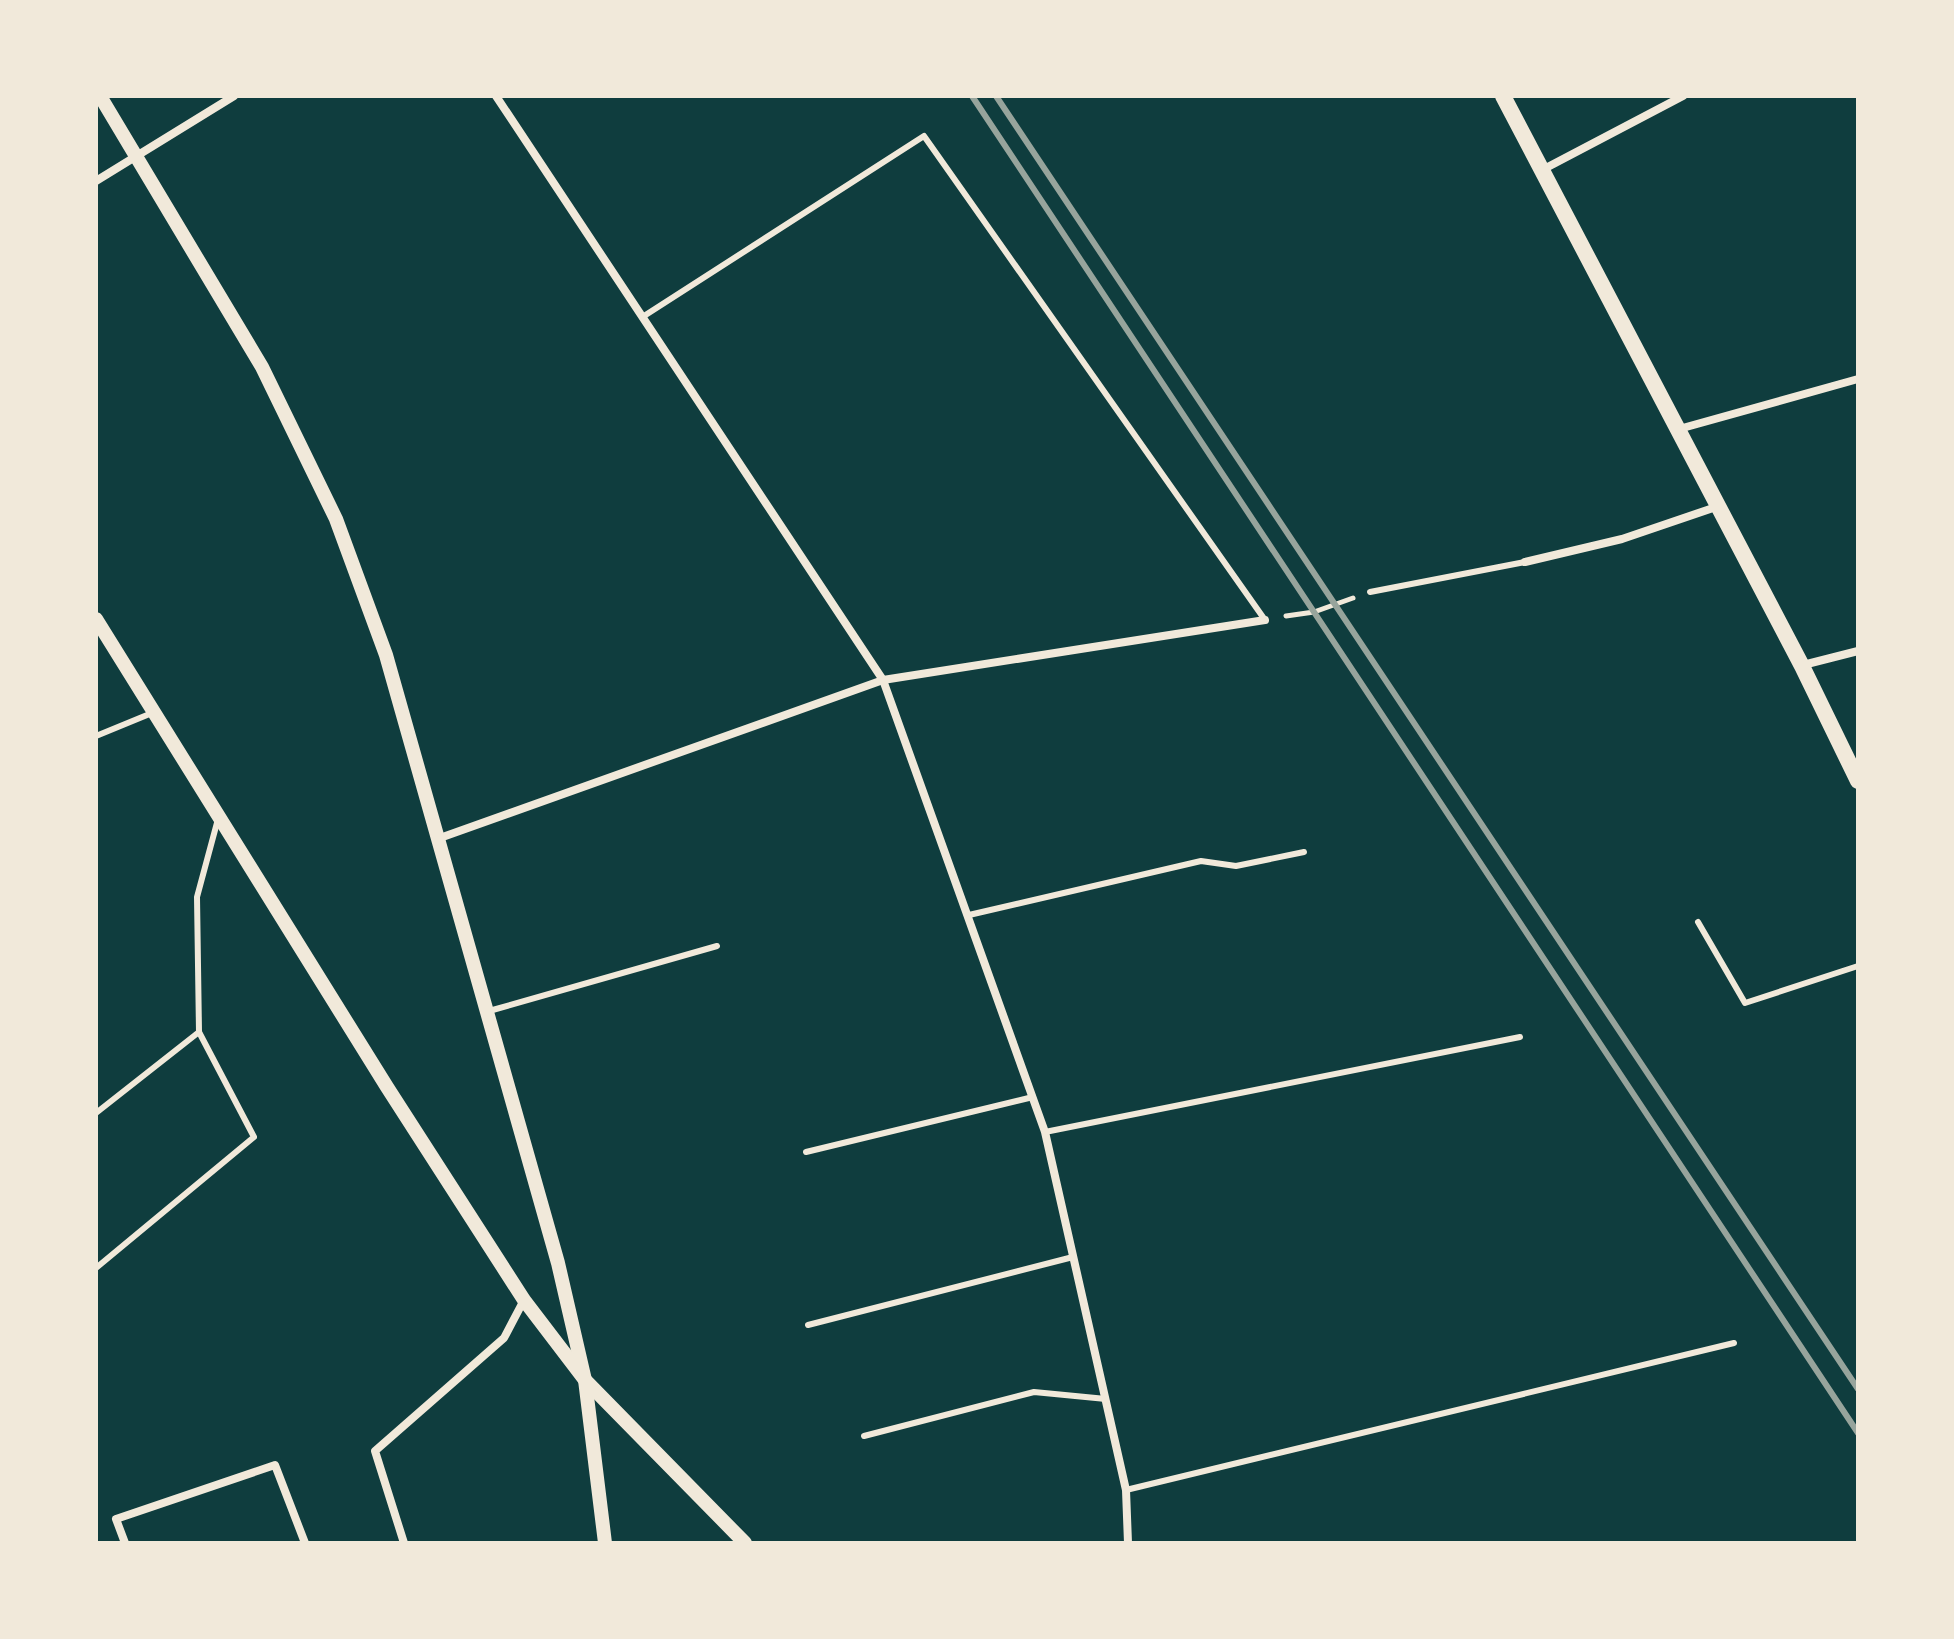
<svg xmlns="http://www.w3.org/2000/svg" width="1954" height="1639" viewBox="0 0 1954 1639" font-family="Spectral,serif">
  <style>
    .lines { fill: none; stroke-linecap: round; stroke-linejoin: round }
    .path { stroke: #f1e9da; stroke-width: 5 }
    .service { stroke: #f1e9da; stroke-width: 6 }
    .minor { stroke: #f1e9da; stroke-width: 8 }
    .tertiary { stroke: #f1e9da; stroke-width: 14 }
    .secondary { stroke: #f1e9da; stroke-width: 16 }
    .rail { stroke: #97a49c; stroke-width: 6 }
  </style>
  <rect width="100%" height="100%" fill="#0f3d3e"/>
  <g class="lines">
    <polyline class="path" points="1286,616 1314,612 1353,598"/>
    <g class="service">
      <polyline points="644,316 924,136 1265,620"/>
      <polyline points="1370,592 1525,562"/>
      <polyline points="96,736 152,713"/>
      <polyline points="969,915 1201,861 1236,866 1304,852"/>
      <polyline points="1698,922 1745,1003 1858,966"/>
      <polyline points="489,1011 717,946"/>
      <polyline points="96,1113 199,1032"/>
      <polyline points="1045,1132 1520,1037"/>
      <polyline points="806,1152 1033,1097"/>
      <polyline points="96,1268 254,1137 199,1032 197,897 218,819"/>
      <polyline points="808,1325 1073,1257"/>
      <polyline points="864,1436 1034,1392 1106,1399"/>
      <polyline points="1126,1490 1734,1343"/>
    </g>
    <g class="minor">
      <polyline points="496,96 883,680 1045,1132 1126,1490 1128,1543"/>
      <polyline points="1542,170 1683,96"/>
      <polyline points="96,181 234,96"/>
      <polyline points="1679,429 1858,379"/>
      <polyline points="1525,562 1622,539 1719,506"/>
      <polyline points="1803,665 1858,651"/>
      <polyline points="437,839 883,680 1265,620"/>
      <polyline points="125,1543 116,1519 275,1465 305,1543"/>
      <polyline points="404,1543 375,1451 504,1338 524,1300"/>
    </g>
    <g class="tertiary">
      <polyline points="100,96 262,367 336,519 386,655 558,1263 585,1380 605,1543"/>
      <polyline points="96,619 387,1087 524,1300 585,1380 745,1543"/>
    </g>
    <polyline class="secondary" points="1503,96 1802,666 1858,781"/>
    <g class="rail">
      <polyline points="972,96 1858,1433"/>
      <polyline points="996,96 1858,1389"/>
    </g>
  </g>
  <rect width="1954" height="1639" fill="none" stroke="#f1e9da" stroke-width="196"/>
</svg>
